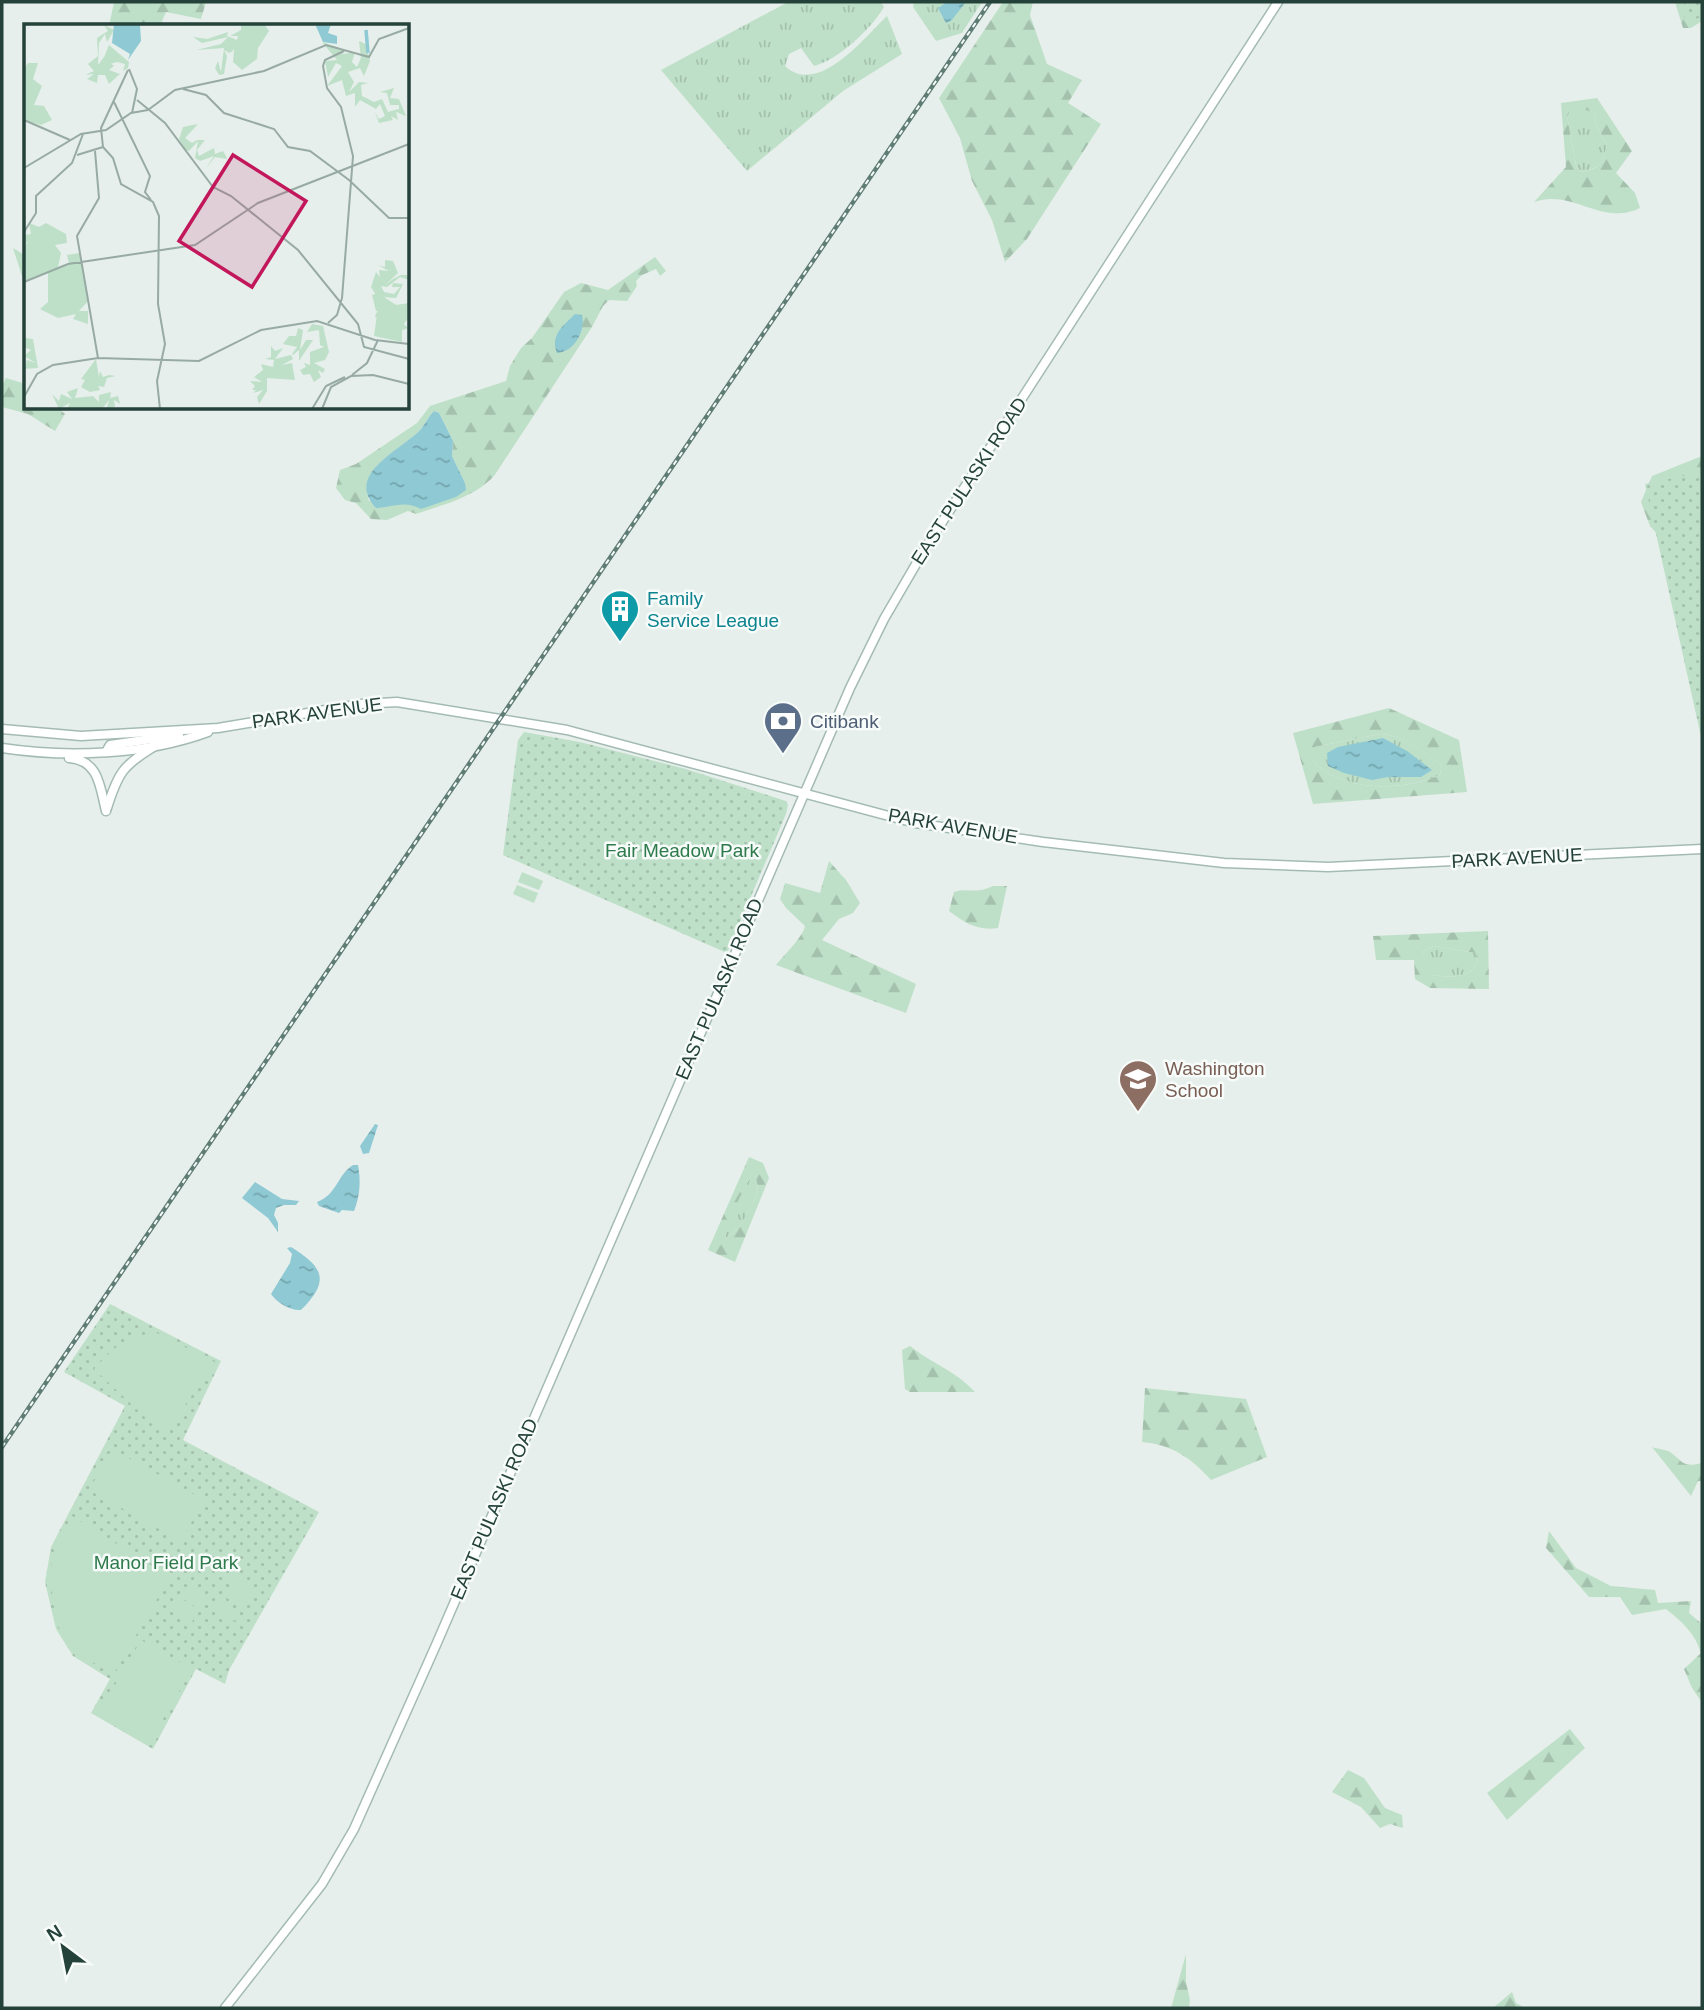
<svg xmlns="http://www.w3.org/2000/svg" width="1704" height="2010" viewBox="0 0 1704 2010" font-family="Arial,sans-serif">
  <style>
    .grass { fill: url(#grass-tufts) }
    .forest { fill: url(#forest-firs); fill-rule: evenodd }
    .park { fill: url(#park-dots) }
    .pitch { fill: #bfe0c8 }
    .water { fill: url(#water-ripples) }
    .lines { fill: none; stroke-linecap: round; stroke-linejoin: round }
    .secondary-casing { stroke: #a4bbb3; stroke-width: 11 }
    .secondary { stroke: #fff; stroke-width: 8 }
    .rail-casing { stroke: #5f7d75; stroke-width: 4.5 }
    .rail { stroke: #f7fbf9; stroke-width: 2; stroke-dasharray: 5; stroke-linecap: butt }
    .labels { text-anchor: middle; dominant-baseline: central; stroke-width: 5; stroke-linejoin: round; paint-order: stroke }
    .street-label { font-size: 19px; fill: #24423a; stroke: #f7fbf9 }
    .culture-label { font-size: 19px; fill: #0d838f; stroke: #f7fbf9; text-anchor: start }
    .service-label { font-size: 19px; fill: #4e5e75; stroke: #f7fbf9; text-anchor: start }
    .park-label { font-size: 19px; fill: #2d7a4b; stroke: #f7fbf9 }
    .education-label { font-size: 19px; fill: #785e54; stroke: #f7fbf9; text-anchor: start }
    .inset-river { fill: none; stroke: #8ec9d4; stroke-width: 3.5 }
    .inset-road { fill: none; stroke: #98aaa4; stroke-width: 2 }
    .view { fill: #c2185b; fill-opacity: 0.15; stroke: #c2185b; stroke-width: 3.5 }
    .inset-edge { fill: none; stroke: #24423a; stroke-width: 3.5 }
  </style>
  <defs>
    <pattern id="grass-tufts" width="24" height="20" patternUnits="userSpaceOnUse" patternTransform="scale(1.75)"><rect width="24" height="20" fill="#bfe0c8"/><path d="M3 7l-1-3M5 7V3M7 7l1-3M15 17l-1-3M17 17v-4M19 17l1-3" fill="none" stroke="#a4c1ad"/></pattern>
    <pattern id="forest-firs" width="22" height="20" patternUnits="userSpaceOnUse" patternTransform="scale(1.75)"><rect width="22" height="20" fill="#bfe0c8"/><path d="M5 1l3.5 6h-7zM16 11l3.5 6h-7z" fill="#a4c1ad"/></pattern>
    <pattern id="park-dots" width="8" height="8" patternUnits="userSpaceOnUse" patternTransform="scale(1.75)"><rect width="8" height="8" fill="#bfe0c8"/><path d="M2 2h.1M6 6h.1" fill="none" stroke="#a4c1ad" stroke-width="1.8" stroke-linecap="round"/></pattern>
    <pattern id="water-ripples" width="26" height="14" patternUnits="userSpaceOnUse" patternTransform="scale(1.75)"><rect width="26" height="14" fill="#8ec9d4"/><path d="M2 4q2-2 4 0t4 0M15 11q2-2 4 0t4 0" fill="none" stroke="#74a5ad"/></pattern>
  </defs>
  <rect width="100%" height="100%" fill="#e6efeb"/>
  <g class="grass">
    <path d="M788 2H881L884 7C872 28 838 60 814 66L801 48 789 54 785 66C818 97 864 38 887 16L902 54 843 91 747 171 661 70Z"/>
    <polygon points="914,2 982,2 962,33 936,41 913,7"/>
    <path d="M1576 107 1594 112 1596 125 1607 145C1602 165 1602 167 1581 172L1576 165 1567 116 1568 110Z"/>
    <path d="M1380 734C1405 735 1423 752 1442 765L1440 775C1401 791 1346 793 1314 762V747Z"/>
    <path d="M1434 946 1475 953 1478 962C1470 980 1448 977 1431 975L1422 952Z"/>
    <path d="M752 1174H755C756 1180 759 1186 757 1191 753 1207 739 1232 725 1239L728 1218Z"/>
  </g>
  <g class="forest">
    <polygon points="114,2 206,2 201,19 166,12 160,26 109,26"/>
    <polygon points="1003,2 1033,2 1030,15 1047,64 1082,80 1068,103 1101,124 1027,239 1005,262 992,220 972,181 960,138 939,98"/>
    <polygon points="1675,2 1702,2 1702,21 1691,28 1683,28"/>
    <path d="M1597 98 1632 151 1616 173 1635 193 1640 208C1602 227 1572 188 1534 202L1566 167 1561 103ZM1576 108 1594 112 1596 125 1607 145C1602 165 1601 168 1581 172L1576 165 1567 116 1568 110Z"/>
    <polygon points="13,248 26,256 26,279 22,276"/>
    <path d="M655 257 666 271 660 276 656 269 642 275 636 281 637 286 627 301 609 300 603 306 592 327 494 476C473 498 445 504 416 514L408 511 387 520 371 519 356 503 345 500 336 488 340 470 356 464 417 423 430 406 506 381 510 366 521 348 532 338 564 292 581 283 608 290ZM434 411 439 413 453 441 452 456 465 483 413 504 369 501C357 465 401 451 421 429 426 423 428 417 434 411Z"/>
    <polygon points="6,378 26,384 26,408 58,408 65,414 55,431 28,414 2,407 2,387"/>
    <polygon points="1702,456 1702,541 1666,544 1650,526 1641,502 1652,476"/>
    <path d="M1389 708 1459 740 1467 792 1313 804 1293 733ZM1380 734C1405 735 1422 752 1442 765L1440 775C1402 791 1346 793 1314 762V747Z"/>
    <path d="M829 861 846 880 860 903 853 913 839 919 822 940 916 984 906 1013 776 965C784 955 803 937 805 926L786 908 780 899 785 883 820 893Z"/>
    <path d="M993 886H1007L998 928C977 931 965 923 949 911L954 892C967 887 974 895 993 886Z"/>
    <path d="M1488 931 1489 989 1430 988 1415 979 1414 960H1376L1373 936ZM1434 946 1475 953 1478 962C1470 980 1448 977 1432 975L1422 952Z"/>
    <path d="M749 1157 763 1163 769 1178 735 1262 708 1250ZM752 1174 755 1175C756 1180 759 1186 757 1191 753 1206 739 1232 725 1239L729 1218Z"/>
    <path d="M910 1346C931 1363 956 1371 975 1392H910L905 1389 902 1350Z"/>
    <path d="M1145 1388 1246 1399 1267 1457 1211 1480C1191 1458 1173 1445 1142 1442Z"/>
    <path d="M1652 1447C1657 1449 1665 1449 1670 1452 1684 1462 1682 1468 1702 1463V1481H1698L1691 1496Z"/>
    <path d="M1549 1531 1576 1568 1611 1586 1655 1590 1658 1603 1691 1601 1689 1613 1702 1624 1701 1701 1692 1688 1684 1669 1701 1653C1695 1633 1682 1622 1666 1609L1632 1615 1620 1597H1589L1546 1548Z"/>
    <polygon points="1570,1729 1585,1748 1507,1820 1487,1793"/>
    <polygon points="1348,1770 1364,1778 1385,1808 1402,1815 1403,1828 1390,1824 1380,1828 1361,1807 1332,1792"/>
    <polygon points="1186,1954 1186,1982 1190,2000 1189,2008 1171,2008"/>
    <polygon points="1512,1992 1516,2003 1525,2008 1493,2008"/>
  </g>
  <g class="park">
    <polygon points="1684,2 1702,2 1702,17 1685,22"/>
    <polygon points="1702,472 1702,741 1645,484"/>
    <polygon points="524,732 580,742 686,769 786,801 788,805 786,814 727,953 503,855 518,740"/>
    <polygon points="110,1304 221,1361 183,1440 319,1512 229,1670 225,1684 196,1669 153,1749 91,1713 110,1679 73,1656 56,1629 45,1582 51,1547 125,1406 64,1372"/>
  </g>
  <g class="pitch">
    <polygon points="522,872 543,881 539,890 518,882"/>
    <polygon points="517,885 538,893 534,903 513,894"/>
    <path d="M155 1332 215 1362 164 1435 94 1369C117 1344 122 1340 155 1332Z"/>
    <polygon points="112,1449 204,1500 181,1541 89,1490"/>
    <polygon points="72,1516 170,1577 113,1675 77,1652 59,1628 49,1577 55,1547"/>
    <polygon points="234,1575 254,1586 249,1595 229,1584"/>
    <polygon points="188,1585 207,1596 200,1608 181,1598"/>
    <polygon points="228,1587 248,1598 243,1607 223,1596"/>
    <polygon points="180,1599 199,1609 192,1622 173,1611"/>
    <polygon points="219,1603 239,1614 235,1621 214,1610"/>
    <polygon points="141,1640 192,1669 148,1745 97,1716"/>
  </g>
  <g class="water">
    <polygon points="947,2 966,2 951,21 946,23 938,8"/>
    <path d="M575 314 582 315C586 331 574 352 557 353 550 335 563 326 575 314Z"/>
    <path d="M434 411 439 413 453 441 452 456 465 483 466 490 456 497 421 509C405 500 393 507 376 508 344 473 402 450 421 429 426 423 428 417 434 411Z"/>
    <polygon points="1383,738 1407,751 1432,770 1421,777 1388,777 1372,780 1344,773 1328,766 1327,753 1338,747"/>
    <polygon points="375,1124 378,1125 369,1153 363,1154 360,1146"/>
    <path d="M353 1165H358C361 1180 360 1197 354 1211L342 1210 339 1213 319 1206 317 1202C337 1195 337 1175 353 1165Z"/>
    <polygon points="255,1182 282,1199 299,1201 296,1205 284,1205 276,1208 274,1215 278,1223 278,1232 268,1218 242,1198"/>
    <path d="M291 1247C323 1267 331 1280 301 1310 291 1311 276 1302 271 1294L290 1263 292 1254 287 1248Z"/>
  </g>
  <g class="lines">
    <defs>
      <g id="secondary">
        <polyline points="2,729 81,736 218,728 361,704 397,702 567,730 915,823 1043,842 1224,863 1328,867 1702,849"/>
        <path d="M2 748C68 758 145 755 208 732"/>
        <polyline points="106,752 110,745 179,735"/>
        <path d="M69 758C99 760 100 787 106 811"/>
        <path d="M107 808C118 773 123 765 155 746"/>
        <polyline points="225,2008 322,1884 354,1829 436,1645 850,688 884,619 926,547 1278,2"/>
      </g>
    </defs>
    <use href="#secondary" class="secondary-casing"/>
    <use href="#secondary" class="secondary"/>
    <defs>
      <polyline id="rail" points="2,1447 990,2"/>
    </defs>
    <use href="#rail" class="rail-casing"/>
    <use href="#rail" class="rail"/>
  </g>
  <defs>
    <symbol id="building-pin" viewBox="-11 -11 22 30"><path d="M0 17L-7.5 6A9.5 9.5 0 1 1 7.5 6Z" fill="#0f9aa8" stroke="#f7fbf9"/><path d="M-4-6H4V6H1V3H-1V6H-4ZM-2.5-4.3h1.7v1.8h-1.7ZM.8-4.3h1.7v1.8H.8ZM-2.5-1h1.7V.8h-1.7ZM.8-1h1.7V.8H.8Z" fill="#fff"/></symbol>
    <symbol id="bank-pin" viewBox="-11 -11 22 30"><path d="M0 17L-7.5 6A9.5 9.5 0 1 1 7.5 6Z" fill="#5c6f8a" stroke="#f7fbf9"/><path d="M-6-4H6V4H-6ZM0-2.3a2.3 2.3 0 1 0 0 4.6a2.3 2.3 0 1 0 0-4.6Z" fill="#fff"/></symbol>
    <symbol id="school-pin" viewBox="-11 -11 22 30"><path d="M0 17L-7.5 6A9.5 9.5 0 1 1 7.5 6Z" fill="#8d6e63" stroke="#f7fbf9"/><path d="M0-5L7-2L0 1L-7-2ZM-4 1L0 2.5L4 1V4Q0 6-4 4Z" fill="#fff"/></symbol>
  </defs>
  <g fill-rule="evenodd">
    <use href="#building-pin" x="598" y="587" width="44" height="60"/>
    <use href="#bank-pin" x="761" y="699" width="44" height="60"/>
    <use href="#school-pin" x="1116" y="1057" width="44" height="60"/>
  </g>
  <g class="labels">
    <g class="street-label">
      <text transform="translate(969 481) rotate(-57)">EAST PULASKI ROAD</text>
      <text transform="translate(317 713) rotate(-8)">PARK AVENUE</text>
      <text transform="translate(953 826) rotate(10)">PARK AVENUE</text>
      <text transform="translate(1517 858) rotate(-3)">PARK AVENUE</text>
      <text transform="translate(719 989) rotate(-67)">EAST PULASKI ROAD</text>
      <text transform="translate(494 1509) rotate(-67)">EAST PULASKI ROAD</text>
    </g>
    <g class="culture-label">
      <text x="647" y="598">Family<tspan x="647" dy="22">Service League</tspan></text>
    </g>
    <g class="service-label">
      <text x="810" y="721">Citibank</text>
    </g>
    <g class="park-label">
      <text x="682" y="850">Fair Meadow Park</text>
      <text x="166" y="1562">Manor Field Park</text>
    </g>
    <g class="education-label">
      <text x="1165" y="1068">Washington<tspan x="1165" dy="22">School</tspan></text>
    </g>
  </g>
  <g transform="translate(24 24)">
    <rect width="385" height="385" fill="#e6efeb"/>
    <path d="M218 0H240L245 7 234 24 233 35 218 46 209 38 210 26 203 24 204 19H217ZM4 39H14L9 55 18 62 10 81 20 82 28 96 17 101 0 96V45ZM1 314 9 315 14 344 0 345 3 336 12 339 0 332 7 326 0 323Z" fill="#bfe0c8"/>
    <path d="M217 0 220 6 218 19 205 20 209 27 205 29 200 26 203 32 200 50 195 51 191 44 194 37 197 48 200 24 172 26 197 20 204 13 178 19 169 13 183 15 204 8 203 12 213 16 214 12H206L217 6ZM80 1 90 6 83 18 81 10 75 19 74 41 80 33 90 42 85 46 96 50 85 60 81 51H74L73 59 63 55 70 50 61 51 70 47 64 40 74 32 73 14 84 7ZM335 17 342 20 346 37 340 52 336 44 324 48 330 58 325 68 335 58 344 59 337 61 338 72 350 78 358 75 364 88 375 85V81H366L363 69 356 68 370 64 366 74 375 75 382 92 372 88 374 96 367 92 369 96 355 99 351 88 355 95 361 92 356 80 352 85 336 76 331 83V69L322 72 318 56 303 62 318 42 312 39 304 53 301 37 313 36 298 18 316 24 319 30 331 28 328 38 333 43 337 34ZM174 100 161 114 168 119 173 116H181L173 126 175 132 190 124 191 130 199 127 202 132 203 135 191 133 182 144 190 132 176 137 171 134 174 117 165 127 161 126 155 115 159 103ZM5 199 15 203 22 199 42 210 43 219 31 221 37 229 34 243 0 258V223L4 218 0 220V211L7 210ZM361 236 369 237 374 249 361 261 369 255 377 251H385V256L376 253 363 263 357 262 360 268 370 270 376 263H368L369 259 379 260 372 274 360 273 372 281 385 279V294L379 300 385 304 378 306V318L350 312 355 276 347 263 352 248 356 253 355 246 365 247 354 241 361 243ZM288 300 299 302 305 328 301 336 290 339 301 345 299 349 294 346 297 353 290 358 286 350 279 351 276 346 282 343 280 339 286 341V328L300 323 296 321 295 306 283 308ZM274 304 279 306 276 326 282 316H289L275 337V326L269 331 268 330 273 323 259 320 265 312H272ZM247 322 251 327 259 324 251 335 267 331 269 335 258 341 268 339 271 356 243 354V367L235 380 233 373 239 366 229 369 232 366H228L231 362 226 357 238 358 230 353 239 346 237 340 249 343 250 336 241 335 247 333ZM72 335 75 353 76 347 79 353 85 351 92 352 83 354 80 363 74 362 76 366 66 368 57 363 61 356 57 355ZM54 364 51 374 69 372 75 378V371L87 368 86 374 94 372 96 380 90 376 91 383 83 384 85 376 78 385H43L46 379 35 385 28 370 35 377 37 370 48 375 43 368Z" fill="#bfe0c8"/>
    <path d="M85 21 105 38 104 44 99 47 101 40 93 38 76 43ZM56 229 64 277 55 287H64V300L49 295 52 290 34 294 16 285 24 278V247L0 258V236L6 234 0 230 33 231 34 243 45 240 43 231ZM360 267 361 278 381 283 385 278 380 301 351 299 361 295 351 293 352 289 365 286 352 287 348 271Z" fill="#bfe0c8"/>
    <path d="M90 0 116 1 117 17 104 36 106 30 88 19ZM291 0H307L304 9 313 12V20L299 18Z" fill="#8ec9d4"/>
    <path class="inset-river" d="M342 6 344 29"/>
    <path class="inset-road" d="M105 45 113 65 108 89M104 46 77 104 79 123 89 134 97 160 129 178 135 192 134 280 141 320 133 357 136 385M159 65 182 71 200 89 250 105 264 123 286 127 325 156 365 194H385M113 76 141 99 189 163 207 172 274 226 334 300 340 323 385 335M90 78 126 152 121 168 127 176M124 86 151 66 240 47 302 21 345 33 355 15 385 4M0 96 46 116M71 127 75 174 53 212 74 334M53 131 79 123M0 144 57 110 82 106 107 89 124 86M0 208 12 189V172L48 139 59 110M0 258 44 240 171 221 234 179 385 120M304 299 313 291 318 274 329 132 317 83 303 64 299 42 301 36 320 27M328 351 343 339 354 316M0 373 13 350 29 341 74 334 175 337 237 306 293 297 351 316 385 320M288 385 302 362 321 353M298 385 307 363 327 352 349 351 385 360"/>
    <path class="view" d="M209 131 282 177 228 263 155 217Z"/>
    <rect width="385" height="385" class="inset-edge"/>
  </g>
  <rect width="1704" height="2010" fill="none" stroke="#24423a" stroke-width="7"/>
  <g transform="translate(63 1947) rotate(328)" stroke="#f7fbf9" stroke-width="5" paint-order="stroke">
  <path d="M0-5L12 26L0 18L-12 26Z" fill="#24423a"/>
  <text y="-10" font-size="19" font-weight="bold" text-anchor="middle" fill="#24423a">N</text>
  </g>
</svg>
